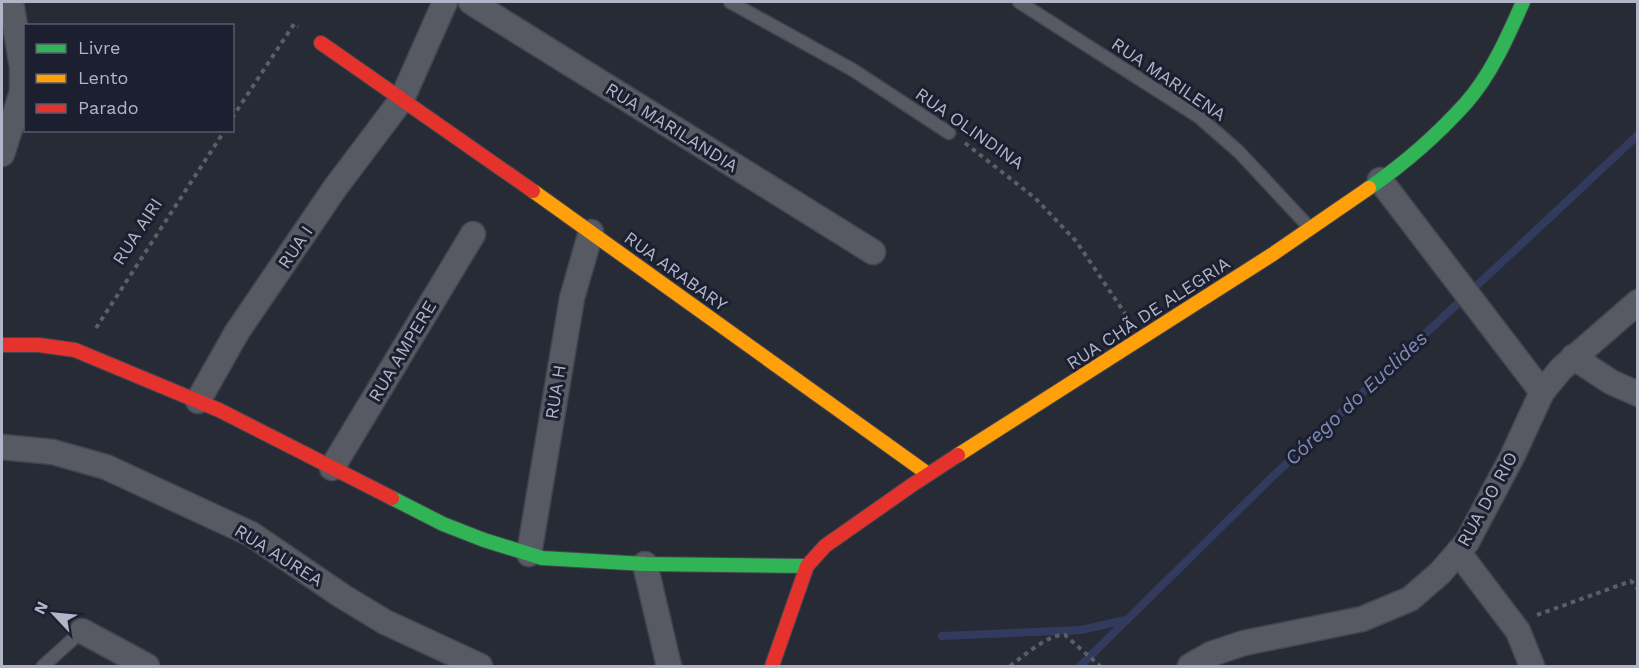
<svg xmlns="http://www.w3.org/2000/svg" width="1639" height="668" viewBox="0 0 1639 668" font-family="'Work Sans',sans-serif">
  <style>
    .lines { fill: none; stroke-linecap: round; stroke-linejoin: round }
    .stream { stroke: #323b5d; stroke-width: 8 }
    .lane-casing { stroke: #43464e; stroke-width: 15 }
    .street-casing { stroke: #43464e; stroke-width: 27 }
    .fast-casing { stroke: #43464e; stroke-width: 16 }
    .slow-casing { stroke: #43464e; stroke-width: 16 }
    .jam-casing { stroke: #43464e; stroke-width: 16 }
    .path { stroke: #5a5e67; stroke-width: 4; stroke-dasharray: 4.5 4.5; stroke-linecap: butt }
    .lane { stroke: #575a63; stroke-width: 12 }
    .street { stroke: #575a63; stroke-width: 24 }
    .fast { stroke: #30b455; stroke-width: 14 }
    .slow { stroke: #ff9f0a; stroke-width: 14 }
    .jam { stroke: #e5322d; stroke-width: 14 }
    .labels { text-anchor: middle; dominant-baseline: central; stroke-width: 6; stroke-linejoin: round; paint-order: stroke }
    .street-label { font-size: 18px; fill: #b0b5c7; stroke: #1b1f30 }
    .water-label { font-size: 20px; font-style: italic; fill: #7f8bb4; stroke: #1b1f30 }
  </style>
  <rect width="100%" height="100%" fill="#272b35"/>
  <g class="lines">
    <g class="stream">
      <polyline points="942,636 1081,630 1125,620"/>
      <polyline points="1080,666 1272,477 1638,135"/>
    </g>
    <defs>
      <g id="lane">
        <polyline points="730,2 853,70 949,133"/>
        <polyline points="1019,2 1199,117 1239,152 1310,228"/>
        <polyline points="43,666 82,631"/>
      </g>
      <g id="street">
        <polyline points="471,2 873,252"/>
        <polyline points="2,154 22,92 22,67 11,2"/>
        <polyline points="1380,180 1542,392"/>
        <polyline points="1573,357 1611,382 1638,394"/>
        <polyline points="198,401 237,332 335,188 402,99 445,2"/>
        <polyline points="2,447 53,452 106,467 251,534 342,596 385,622 480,666"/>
        <polyline points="332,468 473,234"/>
        <polyline points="1458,552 1518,631 1532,666"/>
        <polyline points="529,554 572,298 591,232"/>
        <polyline points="645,564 669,666"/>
        <polyline points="82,631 147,666"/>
        <polyline points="1190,666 1211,654 1244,643 1362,619 1410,599 1440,573 1467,542 1513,455 1542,392 1561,369 1638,302"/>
      </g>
      <g id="fast">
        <path d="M1369 188C1404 164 1438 134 1466 103 1491 75 1508 36 1523 2"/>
        <polyline points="392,498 443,524 484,540 542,558 645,564 807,566"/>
      </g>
      <g id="slow">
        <polyline points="533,191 928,474"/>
        <polyline points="958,455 1273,254 1369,188"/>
      </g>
      <g id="jam">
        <polyline points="321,43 533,191"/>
        <polyline points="2,345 39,345 75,350 219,410 392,498"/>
        <polyline points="772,666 807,566 825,546 912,485 958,455"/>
      </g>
    </defs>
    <use href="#lane" class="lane-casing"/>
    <use href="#street" class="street-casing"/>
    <use href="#fast" class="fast-casing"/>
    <use href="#slow" class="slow-casing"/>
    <use href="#jam" class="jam-casing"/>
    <g class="path">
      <polyline points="232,118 294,24 298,27"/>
      <polyline points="965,143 1035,198 1076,241 1126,315"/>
      <polyline points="96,328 225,130"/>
      <polyline points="1537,615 1631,581 1638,589"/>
      <path d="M1010 666C1024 656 1048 634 1065 635L1100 666"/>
    </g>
    <use href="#lane" class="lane"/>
    <use href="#street" class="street"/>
    <use href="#fast" class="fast"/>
    <use href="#slow" class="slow"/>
    <use href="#jam" class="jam"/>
  </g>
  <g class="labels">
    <g class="street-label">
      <text transform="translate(1169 79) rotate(34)">RUA MARILENA</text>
      <text transform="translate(672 127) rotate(32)">RUA MARILANDIA</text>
      <text transform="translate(970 128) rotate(35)">RUA OLINDINA</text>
      <text transform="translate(137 231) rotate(-57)">RUA AIRI</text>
      <text transform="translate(295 247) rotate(-56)">RUA I</text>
      <text transform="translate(676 271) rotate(36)">RUA ARABARY</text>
      <text transform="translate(1148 313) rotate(-33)">RUA CHÃ DE ALEGRIA</text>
      <text transform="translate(402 351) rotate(-59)">RUA AMPERE</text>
      <text transform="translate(555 392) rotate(-81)">RUA H</text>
      <text transform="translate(1487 499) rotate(-61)">RUA DO RIO</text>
      <text transform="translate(279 555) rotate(32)">RUA AUREA</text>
    </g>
    <g class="water-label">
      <text transform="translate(1356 398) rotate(-43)">Córego do Euclides</text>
    </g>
  </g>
  <rect width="1639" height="668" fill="none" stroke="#b0b5c7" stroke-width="6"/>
  <rect x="24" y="24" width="210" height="108" fill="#1b1f30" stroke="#575b6c" stroke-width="1.5"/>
  <rect x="36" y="44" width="30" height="9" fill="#30b455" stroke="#575b6c" stroke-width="1.5"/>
  <text x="78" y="54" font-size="18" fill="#b0b5c7">Livre</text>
  <rect x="36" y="74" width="30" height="9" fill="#ff9f0a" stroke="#575b6c" stroke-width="1.5"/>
  <text x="78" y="84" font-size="18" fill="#b0b5c7">Lento</text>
  <rect x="36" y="104" width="30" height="9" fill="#e5322d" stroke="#575b6c" stroke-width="1.5"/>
  <text x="78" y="114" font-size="18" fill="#b0b5c7">Parado</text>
  <g transform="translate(54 614) rotate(296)" stroke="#1b1f30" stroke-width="4.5" paint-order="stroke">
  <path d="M0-4.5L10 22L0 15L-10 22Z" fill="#b0b5c7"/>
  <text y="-9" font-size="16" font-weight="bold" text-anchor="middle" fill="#b0b5c7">N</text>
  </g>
</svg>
